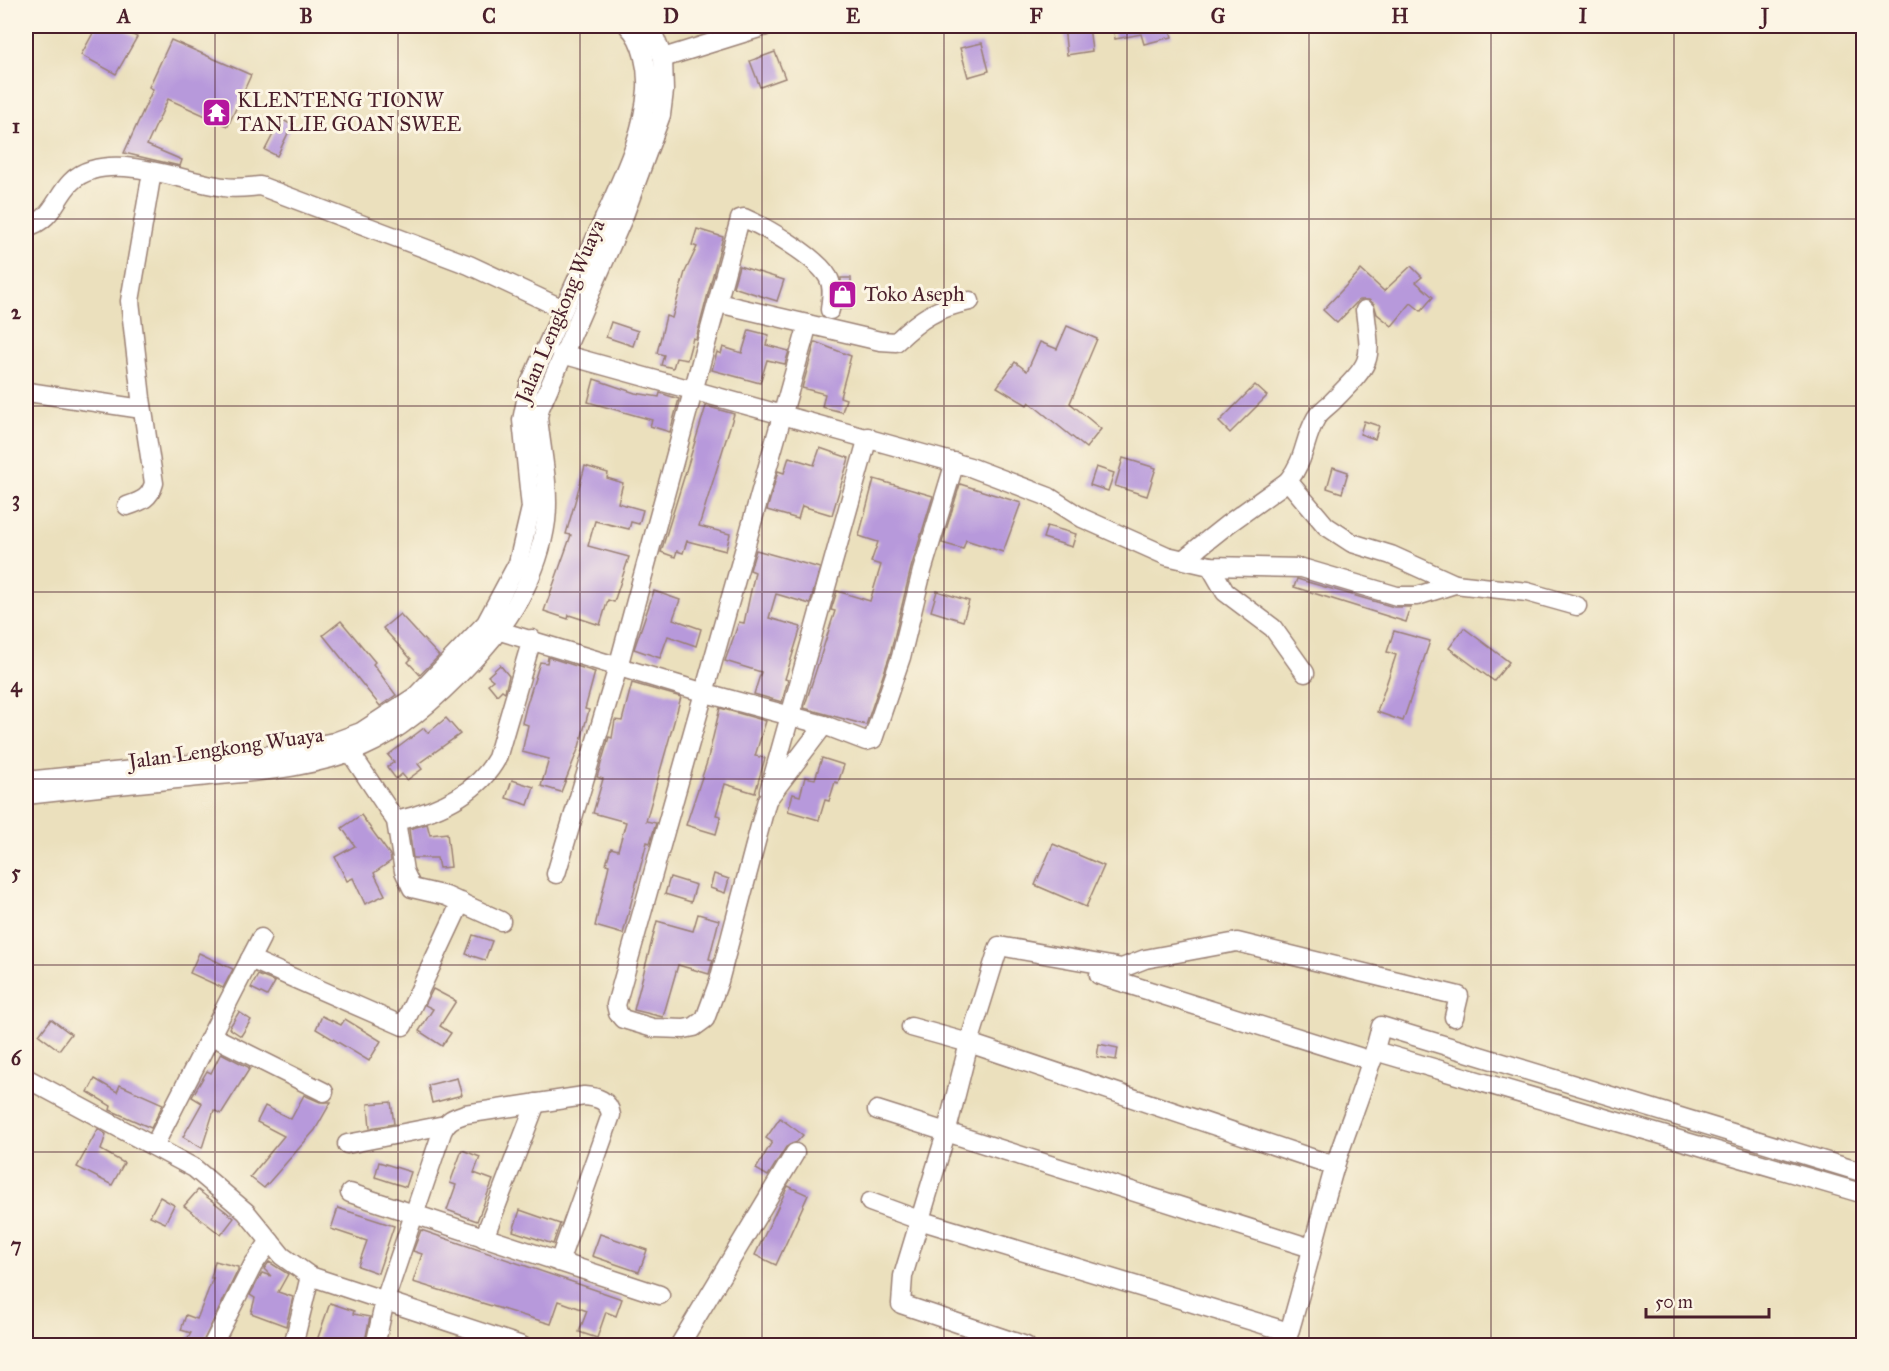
<svg xmlns="http://www.w3.org/2000/svg" width="1889" height="1371" viewBox="0 0 1889 1371" font-family="'IM FELL Great Primer',serif">
  <style>
    .building { fill: #b799db }
    .lines { fill: none; stroke-linecap: round; stroke-linejoin: round }
    .minor-casing { stroke: #9a8074; stroke-width: 21 }
    .minor { stroke: #fff; stroke-width: 18 }
    .grid { fill: none; stroke: #4a1f2b; stroke-width: 1.5; stroke-opacity: 0.55 }
    .labels { text-anchor: middle; dominant-baseline: central; stroke-width: 6; stroke-linejoin: round; paint-order: stroke }
    .poi-label { font-size: 21px; fill: #4a1f2b; stroke: #fcf5e5; text-anchor: start }
    .street-label { font-size: 21px; fill: #4a1f2b; stroke: #fcf5e5 }
    .neatline { fill: none; stroke: #4a1f2b; stroke-width: 2 }
    .grid-label { font-size: 20px; text-anchor: middle; font-weight: bold; fill: #4a1f2b }
  </style>
  <rect width="100%" height="100%" fill="#fcf5e5"/>
  <filter id="ink" filterUnits="userSpaceOnUse"><feTurbulence type="fractalNoise" baseFrequency=".0167" numOctaves="2"/><feDisplacementMap in="SourceGraphic" scale="12" xChannelSelector="R" yChannelSelector="G"/><feConvolveMatrix kernelMatrix="1 2 1 2 8 2 1 2 1" color-interpolation-filters="sRGB"/></filter>
  <filter id="wash" filterUnits="userSpaceOnUse"><feTurbulence type="fractalNoise" baseFrequency=".008" numOctaves="4" result="noise"/><feDisplacementMap in="SourceGraphic" scale="24" xChannelSelector="R" yChannelSelector="G"/><feGaussianBlur stdDeviation="1.35" result="paint"/><feColorMatrix in="noise" values="0 0 0 0 0 0 0 0 0 0 0 0 0 0 0 0 0 1.4 0 .05"/><feComposite in="paint" operator="in"/></filter>
  <g filter="url(#wash)">
    <rect width="100%" height="100%" fill="#ebe0bd"/>
    <g id="blocks">
      <g class="building">
        <polygon points="97,26 115,26 137,37 116,74 81,55"/>
        <polygon points="1064,26 1089,26 1092,51 1067,55"/>
        <polygon points="1113,26 1169,26 1172,37 1144,44 1141,34 1115,39"/>
        <polygon points="171,40 251,75 228,126 168,99 147,145 182,160 180,166 124,153 153,89 149,87"/>
        <polygon points="982,43 989,71 968,77 960,48"/>
        <polygon points="775,52 785,78 760,87 750,61"/>
        <polygon points="281,119 292,125 277,156 265,150"/>
        <polygon points="697,229 723,237 696,339 693,338 687,360 676,358 673,368 661,365 664,355 657,353 666,316 672,318 685,272 697,247 692,245"/>
        <polygon points="739,266 784,280 777,301 733,287"/>
        <polygon points="1411,266 1422,277 1416,282 1433,297 1421,311 1411,303 1392,326 1377,314 1374,304 1369,300 1359,300 1337,323 1323,310 1361,270 1384,291"/>
        <rect x="841" y="278" width="10" height="31"/>
        <polygon points="611,322 638,331 633,346 606,337"/>
        <polygon points="1067,326 1097,339 1070,403 1101,429 1086,448 1029,402 1027,405 997,387 1015,362 1027,371 1040,342 1057,349"/>
        <polygon points="749,330 769,335 766,345 789,351 785,364 767,360 760,383 712,370 717,352 721,354 723,347 742,353"/>
        <polygon points="815,342 851,356 840,397 846,399 842,412 822,407 825,394 802,388"/>
        <polygon points="594,379 635,393 659,397 660,393 679,399 670,432 650,426 652,420 588,402"/>
        <polygon points="1255,385 1267,396 1230,433 1219,422"/>
        <polygon points="706,406 734,414 699,526 730,534 726,551 687,541 683,553 677,551 675,557 661,552"/>
        <polygon points="1364,421 1379,426 1375,439 1360,434"/>
        <polygon points="820,448 849,458 832,515 802,506 798,519 767,510 778,471 784,473 789,457 814,465"/>
        <polygon points="1123,458 1156,468 1147,496 1115,486"/>
        <polygon points="585,466 608,473 607,478 623,483 618,503 643,510 639,524 631,522 629,529 595,521 588,546 629,557 614,602 608,600 600,625 569,615 568,619 544,611 571,535 566,534"/>
        <polygon points="1096,467 1114,473 1108,491 1090,485"/>
        <polygon points="1333,467 1348,472 1342,493 1327,488"/>
        <polygon points="874,479 933,496 911,568 890,655 866,725 804,708 835,611 831,610 837,591 870,601 881,565 871,562 878,542 859,536"/>
        <polygon points="960,484 1021,503 1003,552 966,540 963,549 942,543"/>
        <polygon points="1047,526 1076,534 1072,547 1043,538"/>
        <polygon points="756,550 820,568 810,604 776,594 769,618 801,627 785,679 788,680 782,702 754,694 761,672 725,661 739,622 744,623 755,572 750,570"/>
        <polygon points="1297,579 1394,607 1411,607 1406,622 1294,587"/>
        <polygon points="654,591 680,600 673,619 701,629 696,646 668,636 660,658 634,649"/>
        <polygon points="937,591 969,601 963,621 931,611"/>
        <polygon points="400,614 439,656 420,675 408,662 411,659 383,628"/>
        <polygon points="341,621 375,662 373,664 396,695 380,706 323,635"/>
        <polygon points="1464,628 1509,662 1494,681 1449,648"/>
        <polygon points="1394,631 1430,641 1403,721 1377,712 1396,655 1387,652"/>
        <polygon points="548,657 595,672 585,709 589,710 579,747 561,792 541,786 549,759 522,752 528,725 522,723 526,707 540,662 547,663"/>
        <polygon points="500,665 509,676 505,692 502,690 497,695 488,684 493,680 488,676"/>
        <polygon points="632,683 681,697 646,821 656,823 650,843 647,842 623,934 595,926 609,865 606,864 611,848 618,850 626,822 593,813 603,779 597,777 609,737 612,738 615,720 622,721"/>
        <polygon points="720,708 766,721 755,756 765,758 755,793 725,784 716,815 721,816 716,834 686,825 707,762"/>
        <polygon points="446,718 460,734 418,764 422,769 407,780 402,774 396,779 387,767 394,762 388,755 424,728 428,733"/>
        <polygon points="822,758 844,765 838,783 835,782 829,801 825,800 819,820 788,811 793,794 800,796 805,777 815,779"/>
        <polygon points="512,780 534,787 528,805 506,798"/>
        <polygon points="361,815 390,855 391,861 374,873 385,895 365,904 353,878 347,881 335,857 355,846 342,828"/>
        <polygon points="427,824 430,835 447,833 451,867 439,868 437,858 413,858 409,829"/>
        <polygon points="1053,844 1104,866 1086,907 1035,885"/>
        <polygon points="714,874 729,879 725,893 710,888"/>
        <polygon points="670,877 696,885 691,902 665,894"/>
        <polygon points="698,914 719,920 709,959 713,960 709,974 678,965 663,1017 634,1010 657,921 693,931"/>
        <polygon points="473,935 492,941 485,960 466,954"/>
        <polygon points="199,953 233,969 223,988 190,973"/>
        <polygon points="258,975 275,982 267,996 251,988"/>
        <polygon points="433,989 456,1001 440,1026 451,1033 442,1046 419,1031 433,1009 425,1005"/>
        <polygon points="239,1012 251,1020 241,1036 229,1028"/>
        <polygon points="322,1016 341,1025 345,1019 381,1041 369,1061 316,1029"/>
        <polygon points="51,1019 71,1034 59,1050 39,1035"/>
        <polygon points="1099,1044 1118,1048 1116,1060 1097,1057"/>
        <polygon points="221,1053 250,1068 221,1114 214,1110 202,1148 183,1137 202,1103 192,1097 207,1071 211,1073"/>
        <polygon points="457,1078 462,1095 432,1103 428,1085"/>
        <polygon points="95,1079 117,1092 120,1085 163,1104 151,1128 110,1110 111,1106 88,1092"/>
        <polygon points="304,1095 320,1102 331,1102 315,1130 264,1188 250,1177 284,1136 257,1122 265,1106 291,1119"/>
        <polygon points="391,1102 394,1124 370,1128 368,1104"/>
        <polygon points="780,1118 803,1135 797,1142 786,1147 768,1176 756,1169 772,1142 766,1138"/>
        <polygon points="98,1129 106,1134 101,1150 124,1163 112,1185 77,1167"/>
        <polygon points="462,1150 480,1157 474,1173 493,1180 477,1221 447,1210 456,1185 450,1183"/>
        <polygon points="379,1162 411,1172 406,1187 375,1177"/>
        <polygon points="788,1186 808,1195 776,1265 755,1255"/>
        <polygon points="198,1190 234,1218 221,1235 184,1206"/>
        <polygon points="160,1197 174,1205 165,1223 150,1216"/>
        <polygon points="338,1208 394,1226 378,1273 358,1266 367,1241 331,1229"/>
        <polygon points="520,1210 560,1224 553,1244 513,1231"/>
        <polygon points="421,1230 622,1299 616,1316 606,1312 597,1338 579,1332 587,1311 559,1301 551,1324 413,1282 422,1254 413,1251"/>
        <polygon points="600,1234 647,1250 639,1272 592,1256"/>
        <polygon points="215,1261 238,1267 238,1270 201,1346 183,1346 191,1333 181,1330 186,1315 197,1319 213,1278 211,1278"/>
        <polygon points="269,1262 288,1274 278,1292 293,1297 286,1326 251,1313 255,1298 250,1295 262,1273 271,1276 264,1269"/>
        <polygon points="330,1303 354,1311 353,1314 370,1317 364,1346 315,1346"/>
      </g>
    </g>
  </g>
  <g filter="url(#ink)">
    <use href="#blocks" fill-opacity="0" stroke="#9a8074" stroke-width="1.5"/>
    <g class="lines">
      <defs>
        <g id="minor">
          <polyline points="663,58 766,26"/>
          <path d="M26 227C61 219 55 180 92 170 130 158 185 182 224 187 236 189 248 187 260 186L469 265 563 309"/>
          <path d="M718 303 880 341 896 342C921 318 936 308 970 301"/>
          <path d="M1365 310C1371 362 1374 359 1335 399 1330 405 1320 411 1316 418 1303 441 1306 459 1288 481L1326 526 1352 543 1391 555 1455 584"/>
          <polyline points="808,324 616,1005 618,1013 623,1019 653,1028 684,1029 694,1027 705,1019 719,981 767,800 824,725 866,741 873,739 901,657 922,571 955,462"/>
          <polyline points="562,354 970,467 1049,497 1082,518 1167,556 1210,566 1302,568 1397,596 1417,596 1455,584 1527,592 1577,606"/>
          <polyline points="28,392 142,409"/>
          <path d="M127 506C142 501 150 498 154 483L141 398 130 301 152 172"/>
          <polyline points="1184,559 1228,524 1288,481"/>
          <polyline points="1210,566 1225,592 1273,628 1305,673"/>
          <polyline points="490,625 500,631 702,692 824,725"/>
          <polyline points="350,752 396,821 404,871 412,888 446,896 501,921"/>
          <path d="M26 781 259 757 334 742 361 732 416 696 486 623 518 563 531 508 522 420 529 386C553 330 580 275 604 219 622 178 644 135 647 89 648 69 643 40 628 26"/>
          <polyline points="769,791 868,437"/>
          <path d="M26 795C80 789 134 783 189 778 246 772 309 770 363 747 402 730 444 691 473 660 510 622 539 574 546 521 550 487 541 450 538 417L540 408 623 218 661 115 664 91 663 58 650 26"/>
          <path d="M396 821C435 812 477 795 497 758L532 639"/>
          <path d="M556 874 618 667 740 219 744 218C765 227 817 257 828 277 834 287 831 299 830 310"/>
          <polyline points="250,959 403,1026 461,902"/>
          <polyline points="1099,975 1372,1061"/>
          <polyline points="911,1027 969,1043 1335,1166"/>
          <polyline points="212,1036 324,1092"/>
          <polyline points="1375,1051 1864,1194"/>
          <polyline points="26,1078 194,1168 246,1212 282,1256 310,1276 522,1346"/>
          <polyline points="877,1110 1311,1248"/>
          <polyline points="347,1144 445,1125"/>
          <polyline points="154,1146 261,938"/>
          <polyline points="350,1193 660,1295"/>
          <polyline points="870,1202 919,1220 1289,1332"/>
          <polyline points="484,1238 536,1103"/>
          <polyline points="212,1346 253,1265 270,1241"/>
          <polyline points="293,1346 310,1276"/>
          <path d="M375 1346 385 1300 442 1132C447 1120 453 1118 465 1114L584 1096C597 1097 609 1100 611 1115L559 1262"/>
          <polyline points="679,1346 795,1153"/>
          <polyline points="1026,1346 901,1304 903,1276 947,1130 969,1043 999,946 1122,968 1145,959 1237,942 1459,996 1454,1017"/>
          <path d="M1285 1346C1303 1287 1317 1228 1334 1169 1349 1121 1370 1075 1381 1026L1864 1173"/>
        </g>
      </defs>
      <use href="#minor" class="minor-casing"/>
      <use href="#minor" class="minor"/>
    </g>
  </g>
  <path class="grid" d="M215 26V1346M398 26V1346M580 26V1346M762 26V1346M944 26V1346M1127 26V1346M1309 26V1346M1491 26V1346M1674 26V1346M26 219H1864M26 406H1864M26 592H1864M26 779H1864M26 965H1864M26 1152H1864"/>
  <defs>
    <symbol id="temple-square" viewBox="-11 -11 22 22"><rect x="-9" y="-9" width="18" height="18" rx="4" fill="#b5179e" stroke="#fcf5e5"/><path d="M0-6L5-2H3V0L6.5 2.5H4V6H1.5V3h-3V6H-4V2.5H-6.5L-3 0V-2H-5Z" fill="#fff"/></symbol>
    <symbol id="shop-square" viewBox="-11 -11 22 22"><rect x="-9" y="-9" width="18" height="18" rx="4" fill="#b5179e" stroke="#fcf5e5"/><path d="M-5-2.5h2.3a2.7 3.5 0 0 1 5.4 0H5L5.5 6h-11ZM-1.5-2.5h3a1.5 2.3 0 0 0-3 0Z" fill="#fff"/></symbol>
  </defs>
  <g fill-rule="evenodd">
    <use href="#temple-square" x="200" y="96" width="33" height="33"/>
    <use href="#shop-square" x="826" y="278" width="33" height="33"/>
  </g>
  <g class="labels">
    <g class="poi-label">
      <text x="237" y="100">KLENTENG TIONW<tspan x="237" dy="24">TAN LIE GOAN SWEE</tspan></text>
      <text x="864" y="294">Toko Aseph</text>
    </g>
    <g class="street-label">
      <text transform="translate(560 311) rotate(-67)">Jalan Lengkong Wuaya</text>
      <text transform="translate(226 748) rotate(-8)">Jalan Lengkong Wuaya</text>
    </g>
  </g>
  <rect width="1889" height="1371" fill="none" stroke="#fcf5e5" stroke-width="66"/>
  <path d="M1646 1308v9h123v-9" fill="none" stroke="#4a1f2b" stroke-width="3"/>
  <text x="1655" y="1308" font-size="18" fill="#4a1f2b" stroke="#fcf5e5" stroke-width="4.5" paint-order="stroke">50 m</text>
  <rect x="33" y="33" width="1823" height="1305" class="neatline"/>
  <g class="grid-label">
    <text x="124" y="23">A</text>
    <text x="306" y="23">B</text>
    <text x="489" y="23">C</text>
    <text x="671" y="23">D</text>
    <text x="853" y="23">E</text>
    <text x="1036" y="23">F</text>
    <text x="1218" y="23">G</text>
    <text x="1400" y="23">H</text>
    <text x="1583" y="23">I</text>
    <text x="1765" y="23">J</text>
    <text x="16" y="133">1</text>
    <text x="16" y="319">2</text>
    <text x="16" y="506">3</text>
    <text x="16" y="692">4</text>
    <text x="16" y="879">5</text>
    <text x="16" y="1065">6</text>
    <text x="16" y="1252">7</text>
  </g>
</svg>
